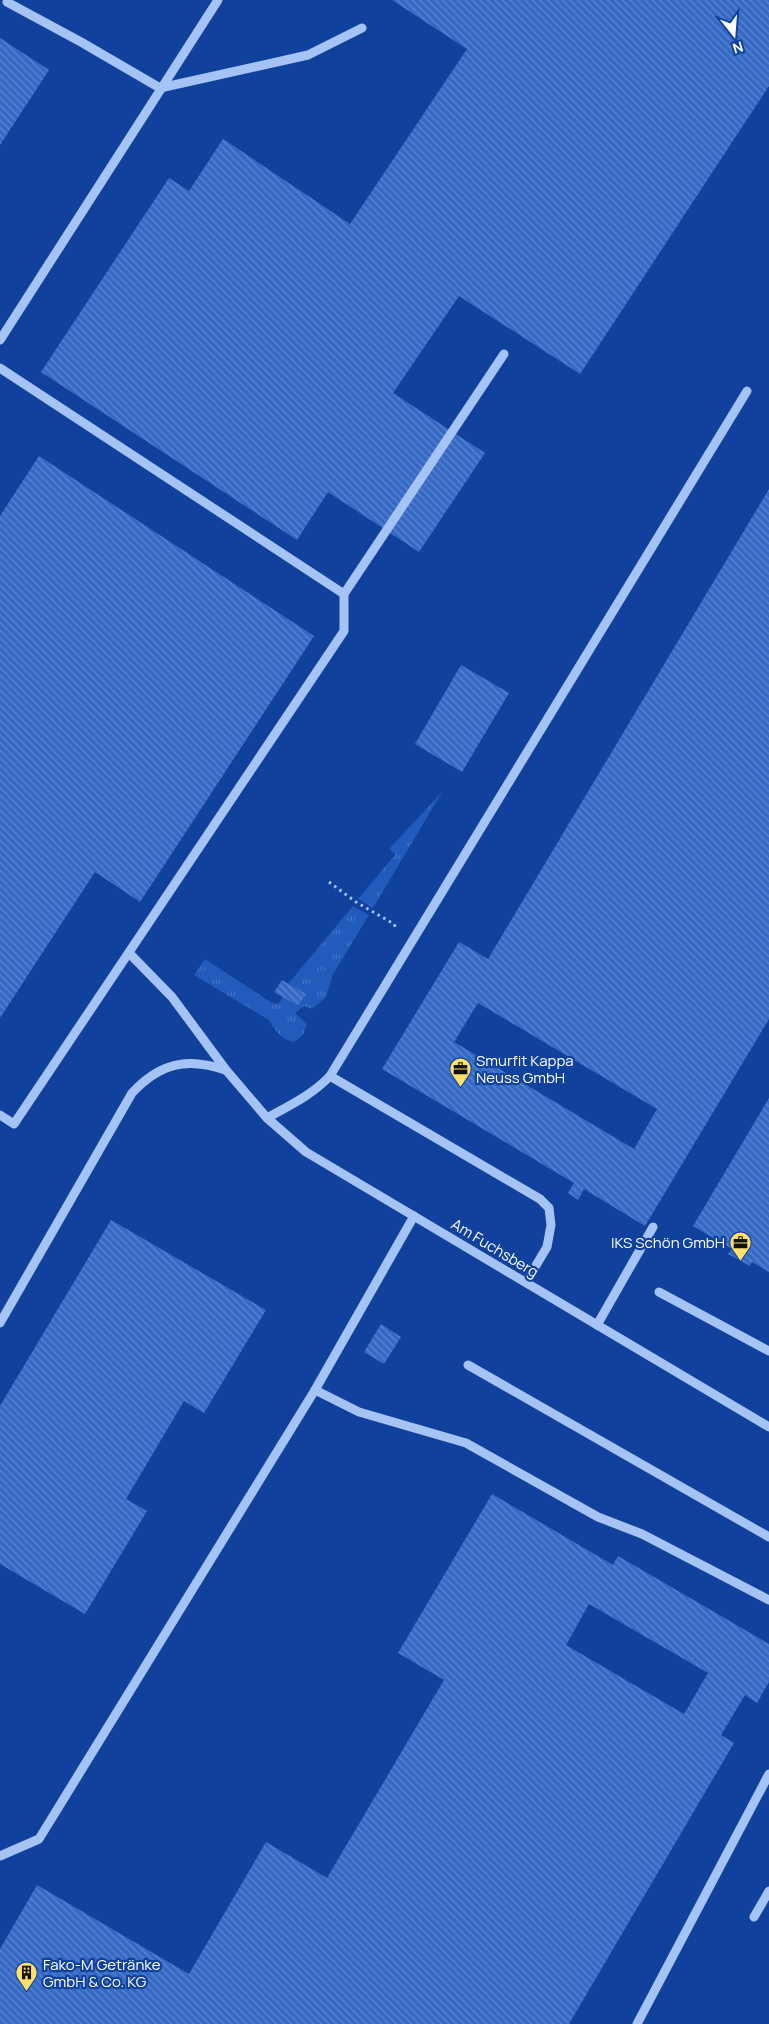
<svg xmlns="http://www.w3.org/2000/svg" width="769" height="2024" viewBox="0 0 769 2024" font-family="Manrope,sans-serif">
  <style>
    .grass { fill: url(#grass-tufts) }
    .building { fill: url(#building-back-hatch); fill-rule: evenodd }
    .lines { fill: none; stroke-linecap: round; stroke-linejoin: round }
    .path { stroke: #a6c3f5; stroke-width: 3; stroke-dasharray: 2.5 4; stroke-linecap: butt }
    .minor { stroke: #a6c3f5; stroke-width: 9 }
    .labels { text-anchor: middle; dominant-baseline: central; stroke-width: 4.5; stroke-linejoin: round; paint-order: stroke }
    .poi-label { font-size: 15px; fill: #fff; stroke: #10429d; text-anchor: start }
    .street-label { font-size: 15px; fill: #fff; stroke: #10429d }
  </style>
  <defs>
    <pattern id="grass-tufts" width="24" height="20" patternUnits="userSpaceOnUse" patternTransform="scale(1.25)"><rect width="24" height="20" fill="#235bbc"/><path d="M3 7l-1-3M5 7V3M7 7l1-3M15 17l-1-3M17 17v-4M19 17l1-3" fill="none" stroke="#4474c6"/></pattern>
    <pattern id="building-back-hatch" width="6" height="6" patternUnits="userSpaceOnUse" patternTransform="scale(1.25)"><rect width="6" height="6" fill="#3469c4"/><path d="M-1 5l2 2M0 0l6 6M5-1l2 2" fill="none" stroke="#5d87d0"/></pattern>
  </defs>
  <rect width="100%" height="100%" fill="#10429d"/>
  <g class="grass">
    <polygon points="442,792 373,908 358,899 395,855 390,849 391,847"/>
    <path d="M353 906 369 915 333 974 326 997 312 1009 304 1006 295 1013 307 1024 303 1035 294 1042C281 1039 276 1032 269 1020L194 975 205 959 272 1003 277 1004 281 1001 282 997 298 1006 305 994 288 984Z"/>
  </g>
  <g class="building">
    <polygon points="392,0 769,0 769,86 580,374 459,296 393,393 485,453 419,552 328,492 297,540 41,372 169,178 189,191 223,139 350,224 467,49"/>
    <polygon points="0,38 49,70 0,145"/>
    <polygon points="39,456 314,636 140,902 95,872 0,1018 0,516"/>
    <path d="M769 489V1019L645 1226 584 1189 578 1200 568 1193 574 1183 382 1069 459 942 488 959ZM478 1003 657 1109 634 1149 454 1042Z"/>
    <polygon points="461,665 509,693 462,772 415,744"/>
    <polygon points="282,980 306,994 298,1006 274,992"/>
    <polygon points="769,1098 769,1272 752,1262 750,1266 728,1254 732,1249 693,1226"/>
    <polygon points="111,1220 266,1310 204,1413 184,1401 126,1499 147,1511 85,1614 0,1564 0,1406"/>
    <polygon points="381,1324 401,1337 384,1364 364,1352"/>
    <path d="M492 1494 613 1565 618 1556 769 1644V1682L757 1703 745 1695 721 1735 734 1743 569 2024H0V1949L37 1885 189 1974 266 1842 327 1878 444 1680 398 1653ZM589 1604 708 1673 684 1714 566 1645Z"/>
  </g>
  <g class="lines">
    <polyline class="path" points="329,882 356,902 394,924 396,928"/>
    <g class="minor">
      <polyline points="7,2 81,42 160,88 308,55 362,28"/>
      <polyline points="0,340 218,0"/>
      <polyline points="0,368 344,594 344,631 14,1124 0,1115"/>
      <polyline points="344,594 504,354"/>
      <polyline points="129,953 172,997 226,1070 267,1118 306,1152 769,1427"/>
      <polyline points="330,1076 540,1199 549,1208 551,1225 547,1247 526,1282"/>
      <path d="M267 1118C290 1105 312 1095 330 1076L747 391"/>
      <polyline points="659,1292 769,1351"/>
      <path d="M0 1323 132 1093C160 1063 187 1057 225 1070"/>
      <polyline points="597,1325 653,1227"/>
      <polyline points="468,1365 769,1537"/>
      <polyline points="315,1390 359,1412 466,1443 598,1517 642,1534 769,1600"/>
      <polyline points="0,1856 39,1839 315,1390 414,1216"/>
      <polyline points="754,1917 769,1891"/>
      <polyline points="637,2024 769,1774"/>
    </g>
  </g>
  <defs>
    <symbol id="office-pin" viewBox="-11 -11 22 30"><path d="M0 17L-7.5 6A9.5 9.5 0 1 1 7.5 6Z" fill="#ffe06a" stroke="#10429d"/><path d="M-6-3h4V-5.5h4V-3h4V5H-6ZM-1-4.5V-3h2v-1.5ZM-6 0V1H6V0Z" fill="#111"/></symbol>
    <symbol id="building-pin" viewBox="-11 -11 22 30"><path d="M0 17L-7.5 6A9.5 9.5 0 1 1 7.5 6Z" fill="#ffe06a" stroke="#10429d"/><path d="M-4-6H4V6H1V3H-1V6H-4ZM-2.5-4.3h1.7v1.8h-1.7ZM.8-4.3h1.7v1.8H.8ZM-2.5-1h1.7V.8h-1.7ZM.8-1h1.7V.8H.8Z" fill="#111"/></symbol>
  </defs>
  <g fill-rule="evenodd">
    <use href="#office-pin" x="448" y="1056" width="25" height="34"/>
    <use href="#office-pin" x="728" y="1230" width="25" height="34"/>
    <use href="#building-pin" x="14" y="1960" width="25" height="34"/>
  </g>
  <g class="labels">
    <g class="poi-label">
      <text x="476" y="1060">Smurfit Kappa<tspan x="476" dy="17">Neuss GmbH</tspan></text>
      <text x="725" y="1242" text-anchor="end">IKS Schön GmbH</text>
      <text x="43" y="1964">Fako-M Getränke<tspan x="43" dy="17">GmbH &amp; Co. KG</tspan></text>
    </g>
    <g class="street-label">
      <text transform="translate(495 1248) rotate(31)">Am Fuchsberg</text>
    </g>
  </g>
  <g transform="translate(734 35) rotate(163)" stroke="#10429d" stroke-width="4" paint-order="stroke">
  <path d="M0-4L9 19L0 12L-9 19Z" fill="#ffffff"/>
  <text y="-8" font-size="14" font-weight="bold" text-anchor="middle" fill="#ffffff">N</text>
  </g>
</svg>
